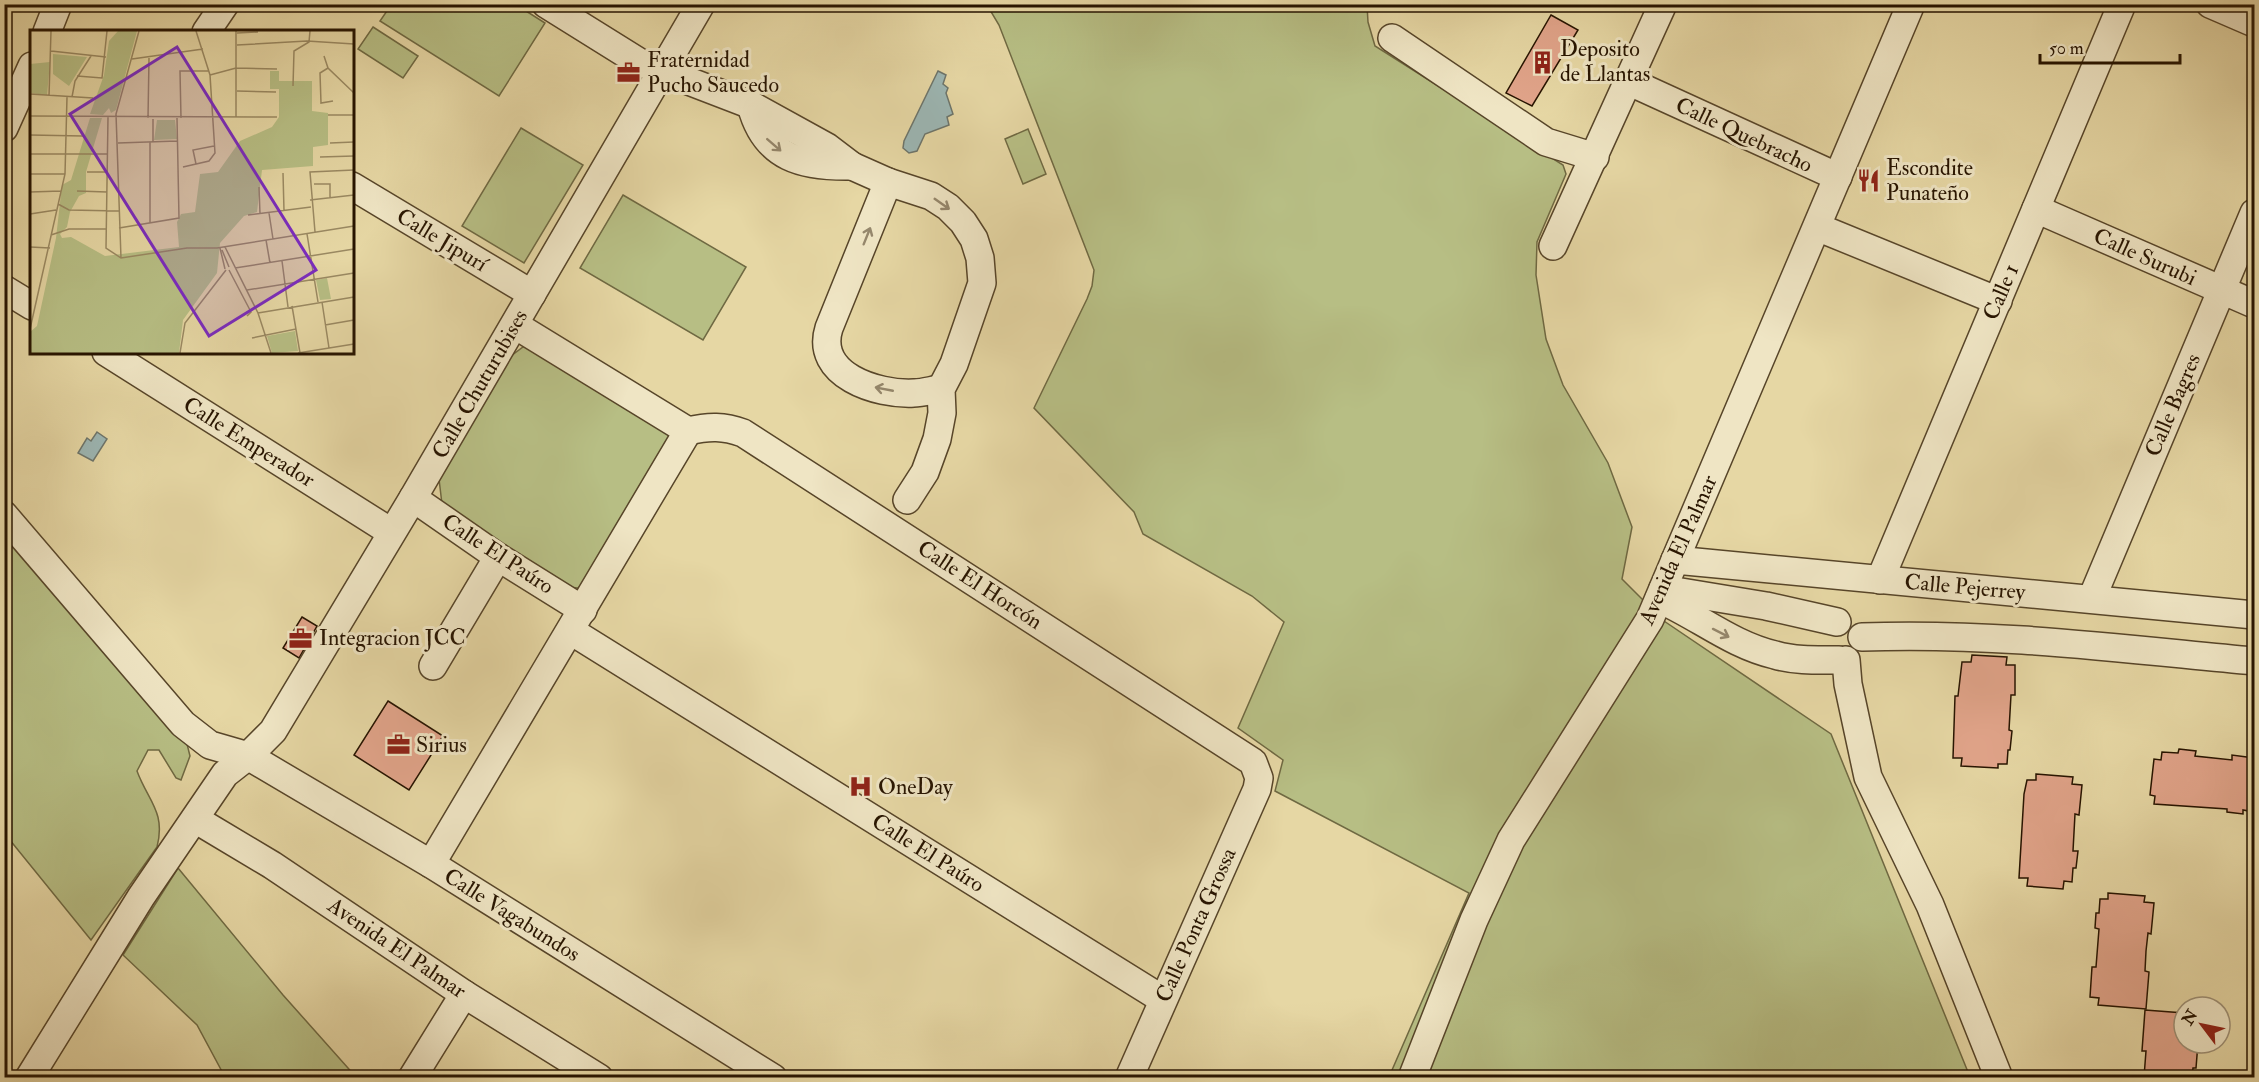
<svg xmlns="http://www.w3.org/2000/svg" width="2259" height="1082" viewBox="0 0 2259 1082" font-family="'IM FELL Double Pica',serif">
  <style>
    .green { fill: #b7be84; stroke: #6f6942; stroke-width: 1.5 }
    .water { fill: #9cb6b3; stroke: #6d756b; stroke-width: 1.5 }
    .building { fill: #e1a48a; stroke: #271400; stroke-width: 1.5 }
    .lines { fill: none; stroke-linecap: round; stroke-linejoin: round }
    .minor-casing { stroke: #574529; stroke-width: 30 }
    .minor { stroke: #efe5c4; stroke-width: 27 }
    .oneway { stroke: #95876c }
    .labels { text-anchor: middle; dominant-baseline: central; stroke-width: 6; stroke-linejoin: round; paint-order: stroke }
    .poi-label { font-size: 22px; fill: #271400; stroke: #efe5c4; text-anchor: start }
    .street-label { font-size: 22px; fill: #271400; stroke: #efe5c4 }
    .inset-road { fill: none; stroke: #9a8962; stroke-width: 1.5 }
    .view { fill: #7b2cbf; fill-opacity: 0.15; stroke: #7b2cbf; stroke-width: 3 }
    .inset-edge { fill: none; stroke: #271400; stroke-width: 3 }
  </style>
  <rect width="100%" height="100%" fill="#e6d7a4"/>
  <filter id="stains"><feTurbulence type="fractalNoise" baseFrequency=".00333" numOctaves="4"/><feColorMatrix values="0 0 0 0 .2 0 0 0 0 .09 0 0 0 0 .02 0 0 0 .5 -.17"/></filter>
  <radialGradient id="worn" r=".72"><stop offset=".6" stop-color="#630" stop-opacity="0"/><stop offset="1" stop-color="#630" stop-opacity=".3"/></radialGradient>
  <g class="green">
    <polygon points="515,4 545,23 499,96 380,21 391,5"/>
    <polygon points="987,5 1367,5 1368,22 1375,46 1563,165 1566,174 1537,242 1536,275 1546,339 1563,385 1608,463 1632,527 1622,579 1664,621 1831,734 1970,1077 1389,1077 1469,893 1275,791 1283,760 1238,728 1284,622 1252,596 1143,534 1134,512 1034,408 1087,299 1092,286 1094,270 999,25"/>
    <polygon points="373,27 418,56 403,78 358,49"/>
    <polygon points="521,128 583,165 524,263 462,226"/>
    <polygon points="1028,129 1046,174 1023,184 1005,139"/>
    <polygon points="623,195 746,267 703,340 580,268"/>
    <polygon points="531,341 673,435 586,582 578,588 567,587 442,504 439,479 511,356"/>
    <path d="M4 518 184 732 190 756 181 780 176 778 159 750H148L137 771C148 801 166 812 157 847L91 940 5 834Z"/>
    <polygon points="178,868 283,995 356,1077 225,1077 197,1025 123,955"/>
  </g>
  <g class="water">
    <polygon points="938,71 946,75 943,84 948,88 946,93 953,114 947,117 949,125 925,134 917,151 909,153 903,148 904,141"/>
    <polygon points="97,432 107,439 93,461 78,453 87,438 91,441"/>
  </g>
  <g class="building">
    <polygon points="1551,15 1578,30 1532,106 1506,93"/>
    <polygon points="302,617 317,626 299,658 283,648"/>
    <polygon points="1972,655 2007,657 2006,665 2015,665 2015,695 2011,695 2009,730 2012,731 2010,750 2008,750 2007,764 1998,764 1998,768 1961,766 1962,758 1953,758 1955,696 1958,696 1962,662 1971,662"/>
    <polygon points="388,701 443,736 409,790 354,755"/>
    <polygon points="2179,749 2196,751 2195,756 2232,760 2232,755 2254,758 2254,812 2243,810 2243,814 2227,812 2227,809 2154,804 2155,796 2150,795 2154,759 2161,760 2162,752 2178,753"/>
    <polygon points="2036,774 2073,777 2072,784 2082,785 2079,815 2075,814 2073,851 2078,851 2076,868 2073,868 2072,882 2064,881 2063,889 2027,886 2028,878 2019,878 2024,794 2027,780 2036,780"/>
    <polygon points="2108,893 2145,896 2144,902 2154,903 2151,934 2148,933 2146,951 2145,971 2149,972 2146,1009 2098,1005 2099,998 2090,997 2092,967 2096,967 2099,929 2095,928 2096,913 2099,913 2100,899 2108,899"/>
    <polygon points="2145,1010 2184,1013 2184,1043 2198,1043 2196,1068 2193,1068 2192,1077 2144,1077 2146,1051 2142,1051"/>
  </g>
  <g class="lines">
    <defs>
      <g id="minor">
        <polyline points="546,4 639,62 751,105 827,147 852,166 888,182 931,196 948,207 963,222 974,239 980,258 982,283 954,364 941,389 942,413 937,439 925,472 907,500"/>
        <polyline points="2210,4 2254,23"/>
        <polyline points="47,32 58,4"/>
        <polyline points="206,32 225,4"/>
        <polyline points="1392,38 1546,142 1595,157"/>
        <polyline points="1630,82 1838,177"/>
        <path d="M751 105C765 159 803 167 852 166"/>
        <polyline points="4,128 32,66"/>
        <path d="M888 182 829 328C814 375 877 395 914 393 923 393 932 390 941 389"/>
        <polyline points="352,186 532,294"/>
        <polyline points="2036,209 2254,304"/>
        <polyline points="1817,227 1998,301"/>
        <polyline points="1553,246 1663,4"/>
        <polyline points="4,289 32,306"/>
        <polyline points="515,325 688,431"/>
        <polyline points="106,352 391,532"/>
        <path d="M688 431C709 426 724 426 743 433L1253 762 1259 778 1257 789 1129 1078"/>
        <polyline points="413,498 498,557 583,610"/>
        <polyline points="4,515 183,724 210,745 248,756 431,864 773,1078"/>
        <polyline points="1675,560 2254,615"/>
        <polyline points="1880,580 2122,4"/>
        <polyline points="1663,589 1766,606 1837,622"/>
        <polyline points="2092,598 2254,213"/>
        <path d="M1659 599C1698 616 1732 645 1775 655 1796 661 1817 660 1839 660"/>
        <polyline points="571,631 1162,999"/>
        <path d="M1862 637C1993 632 2124 649 2254 661"/>
        <polyline points="1846,660 1848,684 1868,777 1930,905 1999,1078"/>
        <polyline points="433,666 498,557"/>
        <polyline points="195,819 272,865 464,994 599,1078"/>
        <polyline points="431,864 688,431"/>
        <polyline points="29,1078 141,897 225,774 248,756 273,731 413,498 701,4"/>
        <polyline points="412,1078 464,994"/>
        <polyline points="1412,1078 1474,920 1511,840 1650,619 1911,4"/>
      </g>
    </defs>
    <use href="#minor" class="minor-casing"/>
    <use href="#minor" class="minor"/>
  </g>
  <defs><path id="oneway-shaft" d="M-6 0H5M1.5-3L5.5 0L1.5 3" fill="none" stroke-width="1.6" stroke-linecap="round" stroke-linejoin="round" transform="scale(1.5)"/></defs>
  <g class="oneway">
    <use href="#oneway-shaft" transform="translate(774 145) rotate(41)"/>
    <use href="#oneway-shaft" transform="translate(942 204) rotate(35)"/>
    <use href="#oneway-shaft" transform="translate(867 236) rotate(-68)"/>
    <use href="#oneway-shaft" transform="translate(884 389) rotate(-169)"/>
    <use href="#oneway-shaft" transform="translate(1721 633) rotate(27)"/>
  </g>
  <defs>
    <symbol id="building-bare" viewBox="-9 -9 18 18"><path d="M-4-6H4V6H1V3H-1V6H-4ZM-2.5-4.3h1.7v1.8h-1.7ZM.8-4.3h1.7v1.8H.8ZM-2.5-1h1.7V.8h-1.7ZM.8-1h1.7V.8H.8Z" fill="#8f2418" stroke="#efe5c4" stroke-width="2.5" paint-order="stroke"/></symbol>
    <symbol id="office-bare" viewBox="-9 -9 18 18"><path d="M-6-3h4V-5.5h4V-3h4V5H-6ZM-1-4.5V-3h2v-1.5ZM-6 0V1H6V0Z" fill="#8f2418" stroke="#efe5c4" stroke-width="2.5" paint-order="stroke"/></symbol>
    <symbol id="restaurant-bare" viewBox="-9 -9 18 18"><path d="M-5-6h1v4h1v-4h1v4h1v-4h1v5L-1.5 .5V6h-2V.5L-5-1ZM5-6V6H3V1.5H1.5Q1.5-4 5-6Z" fill="#8f2418" stroke="#efe5c4" stroke-width="2.5" paint-order="stroke"/></symbol>
    <symbol id="hospital-bare" viewBox="-9 -9 18 18"><path d="M-5-5h3v3.5h4V-5h3V5h-3V1.5h-4V5h-3Z" fill="#8f2418" stroke="#efe5c4" stroke-width="2.5" paint-order="stroke"/></symbol>
  </defs>
  <g fill-rule="evenodd">
    <use href="#building-bare" x="1526" y="46" width="33" height="33"/>
    <use href="#office-bare" x="612" y="56" width="33" height="33"/>
    <use href="#restaurant-bare" x="1852" y="164" width="33" height="33"/>
    <use href="#office-bare" x="284" y="622" width="33" height="33"/>
    <use href="#office-bare" x="382" y="728" width="33" height="33"/>
    <use href="#hospital-bare" x="844" y="770" width="33" height="33"/>
  </g>
  <g class="labels">
    <g class="poi-label">
      <text x="1560" y="49">Deposito<tspan x="1560" dy="25">de Llantas</tspan></text>
      <text x="647" y="60">Fraternidad<tspan x="647" dy="25">Pucho Saucedo</tspan></text>
      <text x="1886" y="168">Escondite<tspan x="1886" dy="25">Punateño</tspan></text>
      <text x="319" y="638">Integracion JCC</text>
      <text x="416" y="745">Sirius</text>
      <text x="878" y="787">OneDay</text>
    </g>
    <g class="street-label">
      <text transform="translate(1744 135) rotate(25)">Calle Quebracho</text>
      <text transform="translate(442 240) rotate(31)">Calle Jipurí</text>
      <text transform="translate(2145 257) rotate(24)">Calle Surubi</text>
      <text transform="translate(2001 292) rotate(-67)">Calle 1</text>
      <text transform="translate(480 384) rotate(-60)">Calle Chuturubises</text>
      <text transform="translate(2173 405) rotate(-67)">Calle Bagres</text>
      <text transform="translate(249 442) rotate(32)">Calle Emperador</text>
      <text transform="translate(1678 550) rotate(-66)">Avenida El Palmar</text>
      <text transform="translate(498 554) rotate(33)">Calle El Paúro</text>
      <text transform="translate(980 585) rotate(33)">Calle El Horcón</text>
      <text transform="translate(1965 587) rotate(5)">Calle Pejerrey</text>
      <text transform="translate(928 853) rotate(32)">Calle El Paúro</text>
      <text transform="translate(512 915) rotate(32)">Calle Vagabundos</text>
      <text transform="translate(1196 925) rotate(-66)">Calle Ponta Grossa</text>
      <text transform="translate(397 948) rotate(34)">Avenida El Palmar</text>
    </g>
  </g>
  <g transform="translate(30 30)">
    <rect width="324" height="324" fill="#e6d7a4"/>
    <path d="M88 1H107L86 80 81 83 79 78 73 85 60 84 74 45 79 11ZM23 24 57 27 39 56 23 44ZM20 32 17 65 0 63V34ZM240 41H249V51H282V81L298 83V115L283 117V136L232 140 227 182 214 186 190 213 187 243 153 290 149 323H0V302L7 296 26 208 32 155 41 150 60 88H72L56 142V163L49 166 40 182 37 197 30 204 32 208 41 207 75 226 149 217 147 192 151 184 165 182 170 144 188 142 210 111 242 97 249 87V59H240ZM127 90H145L147 109 124 110ZM297 248 301 269 290 270 286 250ZM265 301 268 321 242 323 237 306Z" fill="#b7be84"/>
    <path class="inset-road" d="M207 3 228 2M207 15 277 11 324 14M21 21 76 27M294 26 298 38 324 63M102 29 173 19M298 38 290 43 291 73 303 71M180 45 206 38 247 39M47 46 72 48 77 1M263 56 264 21 279 12 280 1M207 61 246 62M0 64 63 68M19 66 21 1M42 67 45 51 61 26M298 85H324M0 86 247 87M78 87 76 218 91 228 157 218H187L324 196M206 87V1M118 88 119 28M151 88 150 41H179M0 105 53 106M120 112V193M123 112V89M88 113 147 111M300 113 324 112M0 124H77M290 127 324 126M166 134 163 120 184 116M153 137 179 131 185 123 180 45 166 1M57 142H78M253 143 254 181M0 144H35M284 154H300V168M229 157 230 184M47 161 77 162M0 162 31 161M280 170 324 165M28 174 39 180 89 181M239 183 243 209M0 184 26 180M218 185 281 177M89 198 149 188 147 88M285 202 280 142 324 140M277 204 288 272M21 205 39 199H76M236 210 240 233M0 217 20 218M195 217 228 283 241 323M190 218 195 239M192 220 199 237M91 228 86 84 109 1M252 231 258 277M205 238 324 219M199 240 221 282 217 286M217 260 324 243M292 272 299 318M262 276 270 323M228 283 324 267M295 295 324 290M0 299 35 144 37 67M222 308 266 299M150 323 155 293 196 240M268 323 324 314"/>
    <path class="view" d="M147 17 286 240 179 306 40 84Z"/>
    <rect width="324" height="324" class="inset-edge"/>
  </g>
  <rect width="2259" height="1082" fill="none" stroke="#e6d7a4" stroke-width="24"/>
  <rect x="6" y="6" width="2247" height="1070" fill="none" stroke="#271400" stroke-width="3"/>
  <rect x="12" y="12" width="2235" height="1058" fill="none" stroke="#271400" stroke-width="1.5"/>
  <g transform="translate(2202 1025) rotate(302)"><circle r="28" fill="#efe5c4" stroke="#9f9176" stroke-width="1.5"/>
  <path d="M0-4.5L10 22L0 15L-10 22Z" fill="#8f2418"/>
  <text y="-9" font-size="16" font-weight="bold" text-anchor="middle" fill="#271400">N</text>
  </g>
  <path d="M2040 54v9h140v-9" fill="none" stroke="#271400" stroke-width="3"/>
  <text x="2049" y="54" font-size="18" fill="#271400" stroke="#efe5c4" stroke-width="4.5" paint-order="stroke">50 m</text>
  <rect width="100%" height="100%" filter="url(#stains)"/>
  <rect width="100%" height="100%" fill="url(#worn)"/>
</svg>
